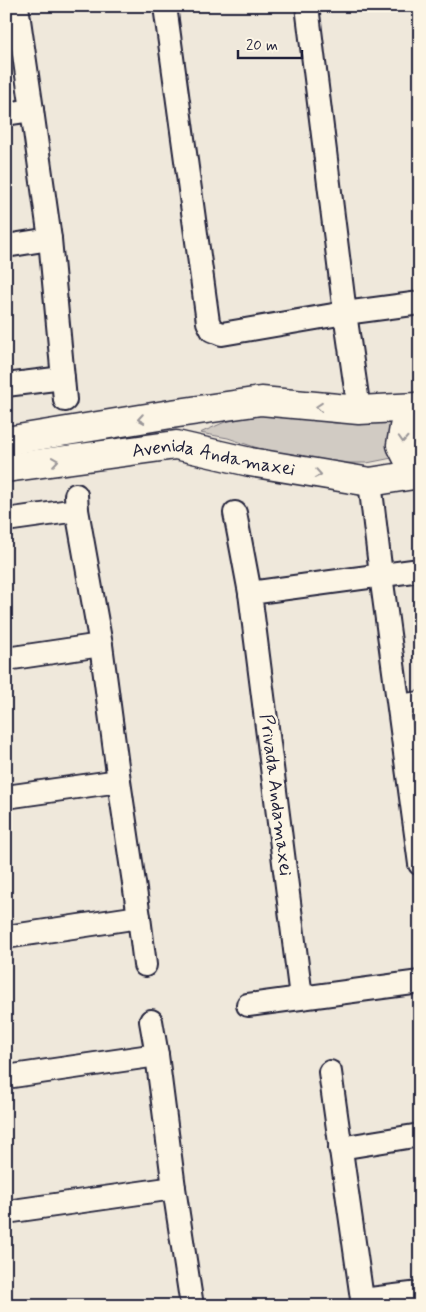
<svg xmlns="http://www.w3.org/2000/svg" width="426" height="1312" viewBox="0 0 426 1312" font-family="Mynerve,sans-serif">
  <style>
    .green { fill: #d1cbc3; stroke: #7a767f }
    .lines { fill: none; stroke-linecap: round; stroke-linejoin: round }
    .street-casing { stroke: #22223b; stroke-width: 26 }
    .secondary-casing { stroke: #22223b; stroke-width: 31 }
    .street { stroke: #fcf5e5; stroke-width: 22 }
    .secondary { stroke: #fcf5e5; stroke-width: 28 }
    .oneway { stroke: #9a9698 }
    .labels { text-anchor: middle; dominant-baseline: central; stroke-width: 5; stroke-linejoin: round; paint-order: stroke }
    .street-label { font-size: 19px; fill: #22223b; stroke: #fcf5e5 }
  </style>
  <rect width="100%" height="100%" fill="#efe8db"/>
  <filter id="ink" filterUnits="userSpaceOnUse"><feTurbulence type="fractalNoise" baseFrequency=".02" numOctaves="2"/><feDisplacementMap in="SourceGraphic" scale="10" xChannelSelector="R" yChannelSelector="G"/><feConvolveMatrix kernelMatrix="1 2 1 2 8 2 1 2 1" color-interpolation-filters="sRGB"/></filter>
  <g filter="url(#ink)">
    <polygon class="green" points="265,413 299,417 335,423 380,423 405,418 402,456 367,463 325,463 275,454 228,438 200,433 225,422"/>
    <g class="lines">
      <defs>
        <g id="street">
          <polyline points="17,6 32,110 50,239 65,400"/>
          <polyline points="165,6 208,322 212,330 222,334 345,313 420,303"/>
          <polyline points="307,6 345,313 359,410"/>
          <polyline points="6,114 32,110"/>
          <polyline points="6,246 50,239"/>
          <polyline points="6,385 63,378"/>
          <polyline points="370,482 381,575 420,864"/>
          <polyline points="76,495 77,510 101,645 119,781 139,917 145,965"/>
          <polyline points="235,513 250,593"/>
          <polyline points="6,520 77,510"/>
          <polyline points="6,659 101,645"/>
          <polyline points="399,706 420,703"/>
          <polyline points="6,797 119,781"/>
          <polyline points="6,937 139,917"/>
          <polyline points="301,997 250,593 420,570"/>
          <polyline points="248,1005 420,982"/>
          <polyline points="151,1021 157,1055 174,1188 192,1306"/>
          <polyline points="330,1072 363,1306"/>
          <polyline points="6,1077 157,1055"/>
          <polyline points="340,1148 420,1135"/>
          <polyline points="6,1212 174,1188"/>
          <polyline points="362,1300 420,1293"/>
        </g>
        <g id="secondary">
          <polyline points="417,407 404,427 401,445 409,461 420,468"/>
          <polyline points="6,441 171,414 261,401 359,410 417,407 420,406"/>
          <path id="s1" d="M6 468 176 445 250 462 370 482 420 474"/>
        </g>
      </defs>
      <use href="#street" class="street-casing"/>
      <use href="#secondary" class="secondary-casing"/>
      <use href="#street" class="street"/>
      <use href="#secondary" class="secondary"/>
    </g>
    <defs><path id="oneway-chevron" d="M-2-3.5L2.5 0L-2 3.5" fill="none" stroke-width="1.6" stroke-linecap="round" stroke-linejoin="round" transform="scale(1.25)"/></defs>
    <g class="oneway">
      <use href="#oneway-chevron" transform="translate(319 407) rotate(-175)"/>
      <use href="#oneway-chevron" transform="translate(141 419) rotate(171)"/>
      <use href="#oneway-chevron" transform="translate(403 439) rotate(93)"/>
      <use href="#oneway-chevron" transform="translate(55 461) rotate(-8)"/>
      <use href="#oneway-chevron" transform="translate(318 474) rotate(10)"/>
    </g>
  </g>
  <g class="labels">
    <g class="street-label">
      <text stroke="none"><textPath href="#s1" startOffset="210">Avenida Andamaxei</textPath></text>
      <text transform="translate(276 795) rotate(83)">Privada Andamaxei</text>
    </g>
  </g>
  <rect width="426" height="1312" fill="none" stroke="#fcf5e5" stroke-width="25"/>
  <rect x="12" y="12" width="401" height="1287" fill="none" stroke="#22223b" stroke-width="2" filter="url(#ink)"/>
  <path d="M238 50v8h64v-8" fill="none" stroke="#22223b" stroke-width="2.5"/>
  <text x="246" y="50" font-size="15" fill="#22223b" stroke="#fcf5e5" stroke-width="4" paint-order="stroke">20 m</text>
</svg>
